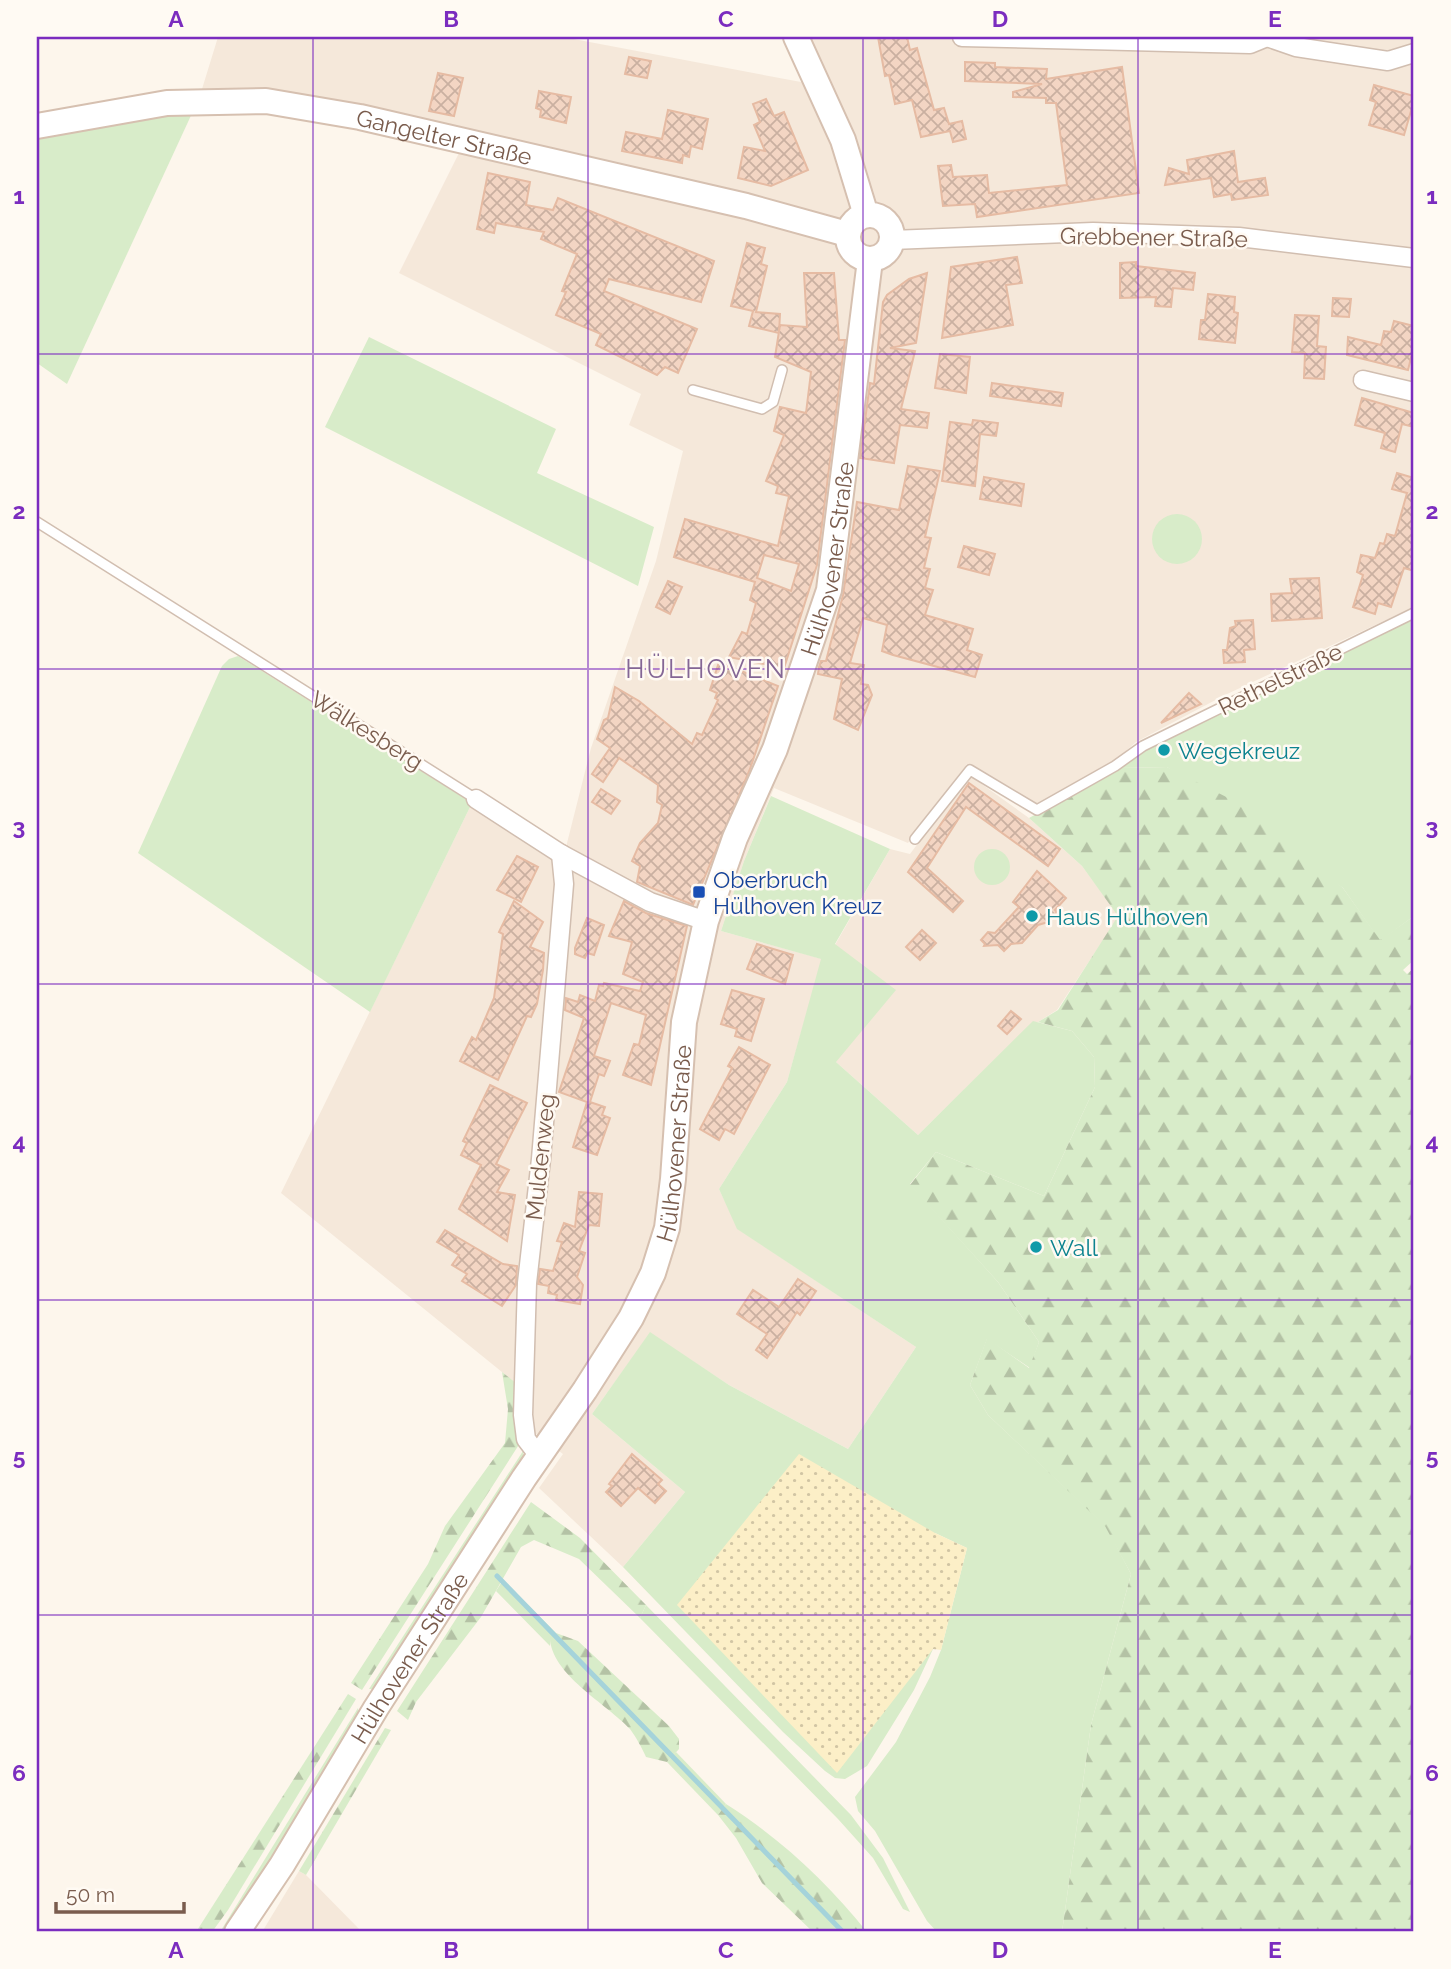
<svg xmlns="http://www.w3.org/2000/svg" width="1451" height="1969" viewBox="0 0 1451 1969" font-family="Raleway,sans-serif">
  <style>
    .residential { fill: #f5e8da }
    .green { fill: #d8ecc9 }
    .forest { fill: url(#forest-firs) }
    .sand { fill: url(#sand-dots) }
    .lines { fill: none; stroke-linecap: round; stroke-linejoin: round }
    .stream { stroke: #a5d3da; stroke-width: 5 }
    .building { fill: url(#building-cross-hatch); stroke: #e6bba3; stroke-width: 2; fill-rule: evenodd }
    .lane-casing { stroke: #d1beb0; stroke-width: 12 }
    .street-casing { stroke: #d1beb0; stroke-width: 21 }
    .secondary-casing { stroke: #d6c0b0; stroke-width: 28 }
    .lane { stroke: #fff; stroke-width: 9 }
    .street { stroke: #fff; stroke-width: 18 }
    .secondary { stroke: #fff; stroke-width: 24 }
    .grid { fill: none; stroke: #7b2cbf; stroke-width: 2; stroke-opacity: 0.55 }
    .culture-dot { fill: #0f9aa8; stroke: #fffaf3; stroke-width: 2.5 }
    .transit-dot { fill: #1a4fb4; stroke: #fffaf3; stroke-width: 2.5 }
    .labels { text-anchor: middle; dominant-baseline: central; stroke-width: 5; stroke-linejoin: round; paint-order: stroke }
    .street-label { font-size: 23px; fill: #7a5c4d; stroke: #fffaf3 }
    .culture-label { font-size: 23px; fill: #0d838f; stroke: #fffaf3; text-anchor: start }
    .transit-label { font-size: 23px; fill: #164399; stroke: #fffaf3; text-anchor: start }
    .quarter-label { font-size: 26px; letter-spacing: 2px; fill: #846695; stroke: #fffaf3 }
    .neatline { fill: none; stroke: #7b2cbf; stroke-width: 2.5 }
    .grid-label { font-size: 23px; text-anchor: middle; font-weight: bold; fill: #7b2cbf }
  </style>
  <defs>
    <pattern id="forest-firs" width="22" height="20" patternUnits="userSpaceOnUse" patternTransform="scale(1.75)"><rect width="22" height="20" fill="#d8ecc9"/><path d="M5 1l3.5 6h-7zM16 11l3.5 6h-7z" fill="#b4c2a5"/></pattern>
    <pattern id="sand-dots" width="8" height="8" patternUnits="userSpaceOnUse" patternTransform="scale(1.75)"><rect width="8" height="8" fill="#fcefc7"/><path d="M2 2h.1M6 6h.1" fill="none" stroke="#d1c5a4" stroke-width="1.8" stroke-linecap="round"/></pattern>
    <pattern id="building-cross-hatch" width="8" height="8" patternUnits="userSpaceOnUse" patternTransform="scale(1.75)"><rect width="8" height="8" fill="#f3d5c3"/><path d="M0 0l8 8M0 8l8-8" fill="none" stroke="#cab0a1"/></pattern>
  </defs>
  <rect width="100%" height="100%" fill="#fdf6ec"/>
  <g class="residential">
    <polygon points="218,37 563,37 801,82 826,75 806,37 1414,37 1414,607 1225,695 1136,742 1110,765 1035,805 967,764 908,843 774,788 744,861 721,931 822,959 787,1082 719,1189 738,1229 916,1347 848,1449 729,1385 650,1333 592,1414 685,1492 623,1567 539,1488 563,1454 528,1428 529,1394 281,1193 472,803 564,855 591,748 656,561 683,451 629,425 641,394 399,273 467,137 346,101 282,91 202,89"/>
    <polygon points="969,775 1029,818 1082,866 1119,916 1057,1010 1038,1022 1033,1022 918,1135 836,1062 835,945 890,849 910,854"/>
    <polygon points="299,1871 306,1875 362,1932 262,1932"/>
  </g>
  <g class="green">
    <polygon points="194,109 67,384 37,363 37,133"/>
    <polygon points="369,337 556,429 537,473 654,527 638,586 325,427"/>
    <circle cx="1177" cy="539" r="25"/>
    <polygon points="1414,618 1414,916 1380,941 1343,888 1167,767 1121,768 1142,750"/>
    <polygon points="238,656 472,803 370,1012 138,853 222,666 229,659"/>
    <polygon points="771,796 890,849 835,944 896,990 836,1062 918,1135 1033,1021 1072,1031 1094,1057 1095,1087 1044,1196 936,1152 910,1184 998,1282 1039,1342 1030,1368 987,1339 970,1385 988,1415 1106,1526 1131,1574 1091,1725 1062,1932 937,1932 927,1921 875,1831 858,1811 855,1797 896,1742 930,1677 941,1650 967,1548 935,1533 933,1649 914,1690 867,1766 845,1779 835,1778 825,1771 783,1732 623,1567 685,1492 592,1414 650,1332 729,1385 848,1449 916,1347 737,1229 719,1189 787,1082 821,959 721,931 744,861"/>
    <circle cx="992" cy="867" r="18"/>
    <polygon points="523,1451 524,1461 375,1689 369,1689"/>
    <polygon points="503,1580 556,1633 551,1637 550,1646 496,1591"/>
    <polygon points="646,1605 851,1815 883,1858 910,1912 903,1909 873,1858 838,1819 640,1618"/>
    <polygon points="358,1708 359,1716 227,1932 220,1932"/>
    <polygon points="676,1752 726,1804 718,1815 667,1762"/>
  </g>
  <g class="forest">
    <polygon points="1167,767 1250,809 1343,888 1380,940 1414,916 1414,960 1403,970 1407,974 1414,968 1414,1932 1062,1932 1091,1725 1131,1574 1105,1526 988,1415 970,1385 987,1338 1029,1368 1039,1342 998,1282 910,1185 936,1152 1044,1196 1095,1087 1094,1057 1072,1031 1038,1022 1058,1010 1118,916 1082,866 1029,818 1121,768"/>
    <polygon points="502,1372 516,1383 520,1443 362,1690 351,1683 428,1564 445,1526 505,1443 508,1409"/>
    <polygon points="531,1502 580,1538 646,1605 640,1618 579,1559 534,1540 521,1547 481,1617 416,1702 408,1720 397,1711"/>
    <path d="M556 1633 578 1641 669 1726 679 1739V1749L667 1762 646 1757C642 1748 636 1737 630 1729 607 1704 550 1674 550 1637Z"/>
    <polygon points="348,1694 356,1699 228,1910 212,1932 196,1932"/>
    <polygon points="385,1728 391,1730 306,1875 299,1871"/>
    <path d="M726 1804C780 1838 828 1883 867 1932H813L762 1883 736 1838 718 1815Z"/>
  </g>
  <polygon class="sand" points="799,1454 935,1533 967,1548 941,1650 933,1649 837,1773 677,1605"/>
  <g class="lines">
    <polyline class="stream" points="497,1576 843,1932"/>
  </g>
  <g class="building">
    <polygon points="878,37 907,37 910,50 917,48 934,110 944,108 949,124 962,121 966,139 953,142 950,131 921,137 912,100 895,104 889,75 885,76"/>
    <polygon points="629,57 651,61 647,78 625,74"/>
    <polygon points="965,62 995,63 995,67 1047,69 1046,79 1122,67 1139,193 977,217 975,204 943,206 938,166 951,165 953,177 987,175 989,193 1067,185 1056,103 1046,103 1046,98 1013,97 1013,92 1042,84 965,81"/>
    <polygon points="438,73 463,78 454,116 429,111"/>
    <polygon points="1374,85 1414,96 1414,112 1411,111 1404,135 1369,125 1376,102 1370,100"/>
    <polygon points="539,91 571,97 566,123 540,117 541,110 536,108"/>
    <polygon points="766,99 774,116 784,112 808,170 771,186 738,178 744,147 765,151 754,125 760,122 753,104"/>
    <polygon points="668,110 708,119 702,149 691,146 689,157 683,155 682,163 622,151 626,132 662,139"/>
    <polygon points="1234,151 1238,182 1265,178 1268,195 1232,200 1231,194 1214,197 1211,178 1165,185 1169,168 1189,174 1187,160"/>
    <polygon points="488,173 530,182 526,205 553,210 558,198 714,261 701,302 609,279 604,291 697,329 678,373 665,367 657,375 596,345 601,334 556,315 566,292 562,291 577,254 541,239 544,232 496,223 494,233 477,229"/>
    <polygon points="747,243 765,248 761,264 767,266 756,312 780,314 779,333 749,326 753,311 731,306"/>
    <polygon points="1017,257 1022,283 1006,285 1013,325 942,338 951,267"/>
    <polygon points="1136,262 1136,266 1195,273 1193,290 1173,288 1171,307 1155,306 1156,297 1120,298 1120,263"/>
    <path d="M804 273H834L839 340H845L817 565 784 668 729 657 742 632 747 634 756 603 750 600 755 582 674 557 685 519 778 546 789 496 776 493 778 486 766 481 784 435 774 431 780 407 806 413 811 372 775 357 780 325 807 327ZM764 555 799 564 791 591 757 578Z"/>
    <polygon points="927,273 916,343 890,348 915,351 901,409 929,413 927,428 900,425 894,463 860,458 870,383 874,384 883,302 887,295 909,279"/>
    <polygon points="1208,294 1235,297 1234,312 1238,313 1235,343 1199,339 1201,320 1205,320"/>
    <polygon points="1333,298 1351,299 1349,317 1332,316"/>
    <polygon points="1295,315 1319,316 1317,346 1326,347 1324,379 1304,378 1305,353 1292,352"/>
    <polygon points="1394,321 1414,326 1414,346 1408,370 1347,355 1348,337 1381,345 1384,331 1391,332"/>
    <polygon points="940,354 970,357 966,393 935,388"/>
    <polygon points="992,383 1063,393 1061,406 990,396"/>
    <polygon points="1362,398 1414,413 1414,427 1402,424 1395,452 1381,448 1385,433 1355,425"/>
    <polygon points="973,420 998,423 996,436 980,434 975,486 942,481 950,422 972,425"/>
    <polygon points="908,466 940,471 925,537 931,538 924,568 930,569 925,588 933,590 925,615 973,629 967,650 982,655 975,677 893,655 882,651 887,625 863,618 850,663 864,665 861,684 868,685 872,695 858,730 834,719 842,679 818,674 819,667 821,661 826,661 843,595 857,502 899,510"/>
    <polygon points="1397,473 1414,478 1414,571 1404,568 1391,607 1378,603 1375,614 1353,607 1363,575 1357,572 1361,555 1375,558 1380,543 1384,544 1387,534 1395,536 1407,493 1392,489"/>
    <polygon points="984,477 1024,484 1021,506 980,499"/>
    <polygon points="964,546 995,554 989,575 958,567"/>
    <polygon points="1319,578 1322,618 1272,621 1271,594 1292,593 1290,579"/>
    <polygon points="668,581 682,587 670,614 656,607"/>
    <polygon points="1253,620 1255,649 1244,650 1245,662 1224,663 1223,650 1227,650 1230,628 1236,626 1235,621"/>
    <polygon points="719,662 778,686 750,769 693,905 637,882 640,866 632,861 640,843 658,823 662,805 657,802 658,785 619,758 603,782 592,774 610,748 597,739 604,720 608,718 615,687 639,701 692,744 697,733 702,735 718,700 715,698 717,693 710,690"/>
    <polygon points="1189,693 1201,704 1161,723"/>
    <polygon points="969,783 1060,849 1048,866 966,807 927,868 963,901 953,912 908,872"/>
    <polygon points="601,789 620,801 611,814 592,802"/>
    <polygon points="517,856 538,867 521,902 497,890"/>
    <polygon points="1037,871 1066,898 1055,910 1057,912 1048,922 1038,925 1022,943 1011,944 1004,951 998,945 984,946 985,944 981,940 988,932 995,933 1019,907 1013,902"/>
    <polygon points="514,901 543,922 530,947 544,953 543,970 537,1004 531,1017 527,1016 498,1080 460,1061 472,1037 476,1040 494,998 503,934 499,932"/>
    <polygon points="624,901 646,913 687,926 651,1085 623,1075 634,1044 639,1045 646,1015 611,1003 594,1056 610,1061 604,1076 599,1074 590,1102 605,1107 602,1115 610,1118 597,1155 573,1147 587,1102 559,1092 584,1018 565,1010 566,998 578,1002 580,995 595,1001 599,985 603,986 604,983 640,991 643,982 623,974 632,942 609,936"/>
    <polygon points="587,918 604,925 594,955 587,953 585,958 575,954 575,948"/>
    <polygon points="922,930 936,943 920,960 906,947"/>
    <polygon points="757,944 793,955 785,984 747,969"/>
    <polygon points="732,990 764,999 751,1041 735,1036 737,1029 721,1024"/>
    <polygon points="1011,1011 1021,1019 1007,1034 998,1026"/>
    <polygon points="739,1047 770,1065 734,1134 725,1129 719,1140 700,1129 732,1068 728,1066"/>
    <polygon points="490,1085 527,1103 496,1164 509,1170 497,1192 515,1195 507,1241 459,1209 481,1165 461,1155 467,1143 463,1141"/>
    <polygon points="579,1192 602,1194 599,1226 589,1225 579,1251 585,1253 577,1277 583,1285 580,1304 556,1300 557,1295 548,1293 549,1286 538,1284 540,1269 553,1271 562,1242 557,1241 564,1223 575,1227"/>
    <polygon points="445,1230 503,1264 517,1266 516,1285 502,1306 462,1281 467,1274 452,1265 459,1255 437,1242"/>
    <polygon points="798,1279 816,1291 800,1315 797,1312 767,1358 756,1350 767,1334 737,1314 753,1290 779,1307"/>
    <polygon points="632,1454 662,1480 658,1484 666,1491 655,1503 638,1488 621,1506 606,1492 612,1486 609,1484"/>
  </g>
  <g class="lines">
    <defs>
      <g id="lane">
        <polyline points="693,390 762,409 773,402 782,370"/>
        <polyline points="37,522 476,799"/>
        <polyline points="915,839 970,770 1037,810 1115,766 1143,746 1414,613"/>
      </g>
      <g id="street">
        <polyline points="962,37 1250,44 1267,37"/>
        <polyline points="1267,37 1296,47 1388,61 1414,53"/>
        <polyline points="892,240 1093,232 1239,237 1414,258"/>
        <polyline points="1363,380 1414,392"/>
        <polyline points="476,799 561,854 650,902 706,921"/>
        <polyline points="539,1456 526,1439 523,1415 527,1283 541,1159 564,884 561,854"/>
      </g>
      <g id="secondary">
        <polyline points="796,37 843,140 866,215"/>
        <path id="s1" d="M37 126 167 103 266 101 360 117 746 206 847 234"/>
        <circle cx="870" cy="237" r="22"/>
        <path id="s2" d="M237 1932 282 1865 376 1708 524 1478 585 1390 631 1318 653 1273 667 1228 673 1179 684 1022 706 921 735 838 775 749 829 590 870 260"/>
      </g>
    </defs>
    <use href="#lane" class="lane-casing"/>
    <use href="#street" class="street-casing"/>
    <use href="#secondary" class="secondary-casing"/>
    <use href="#lane" class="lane"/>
    <use href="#street" class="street"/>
    <use href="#secondary" class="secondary"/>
  </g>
  <path class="grid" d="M313 37V1932M588 37V1932M863 37V1932M1138 37V1932M37 354H1414M37 669H1414M37 984H1414M37 1300H1414M37 1615H1414"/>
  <g class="culture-dot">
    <circle cx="1164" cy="750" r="7"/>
    <circle cx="1032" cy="916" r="7"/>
    <circle cx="1036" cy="1247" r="7"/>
  </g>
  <rect class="transit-dot" x="692" y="885" width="14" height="14" rx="3.5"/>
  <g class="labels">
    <g class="street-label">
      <text stroke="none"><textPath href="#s1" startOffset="413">Gangelter Straße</textPath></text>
      <text transform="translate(1154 237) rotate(1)">Grebbener Straße</text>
      <text stroke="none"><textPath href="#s2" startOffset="1521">Hülhovener Straße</textPath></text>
      <text transform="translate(1280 679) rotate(-26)">Rethelstraße</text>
      <text transform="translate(367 730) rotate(32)">Wälkesberg</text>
      <text stroke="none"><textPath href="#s2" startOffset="912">Hülhovener Straße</textPath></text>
      <text transform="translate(540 1157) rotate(-84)">Muldenweg</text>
      <text stroke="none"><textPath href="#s2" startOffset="324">Hülhovener Straße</textPath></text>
    </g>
    <g class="culture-label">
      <text x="1178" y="750">Wegekreuz</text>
      <text x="1046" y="916">Haus Hülhoven</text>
      <text x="1050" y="1247">Wall</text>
    </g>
    <g class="transit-label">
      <text x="713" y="879">Oberbruch<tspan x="713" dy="26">Hülhoven Kreuz</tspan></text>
    </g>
    <g class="quarter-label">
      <text x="706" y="669">HÜLHOVEN</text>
    </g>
  </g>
  <rect width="1451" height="1969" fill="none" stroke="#fffaf3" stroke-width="77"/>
  <path d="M56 1902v10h128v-10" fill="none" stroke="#7a5c4d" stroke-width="3.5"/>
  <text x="66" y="1902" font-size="21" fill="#7a5c4d" stroke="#fffaf3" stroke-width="5" paint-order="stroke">50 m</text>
  <rect x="38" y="38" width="1374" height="1892" class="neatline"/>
  <g class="grid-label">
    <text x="176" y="27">A</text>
    <text x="451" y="27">B</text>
    <text x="726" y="27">C</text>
    <text x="1000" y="27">D</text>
    <text x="1275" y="27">E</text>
    <text x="19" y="204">1</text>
    <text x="1432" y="204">1</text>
    <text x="19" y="519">2</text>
    <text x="1432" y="519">2</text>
    <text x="19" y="835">3</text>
    <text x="1432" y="835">3</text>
    <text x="19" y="1150">4</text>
    <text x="1432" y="1150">4</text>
    <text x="19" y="1465">5</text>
    <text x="1432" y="1465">5</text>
    <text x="19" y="1781">6</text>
    <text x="1432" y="1781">6</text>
    <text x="176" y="1958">A</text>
    <text x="451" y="1958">B</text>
    <text x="726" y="1958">C</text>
    <text x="1000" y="1958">D</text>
    <text x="1275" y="1958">E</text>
  </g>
</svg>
